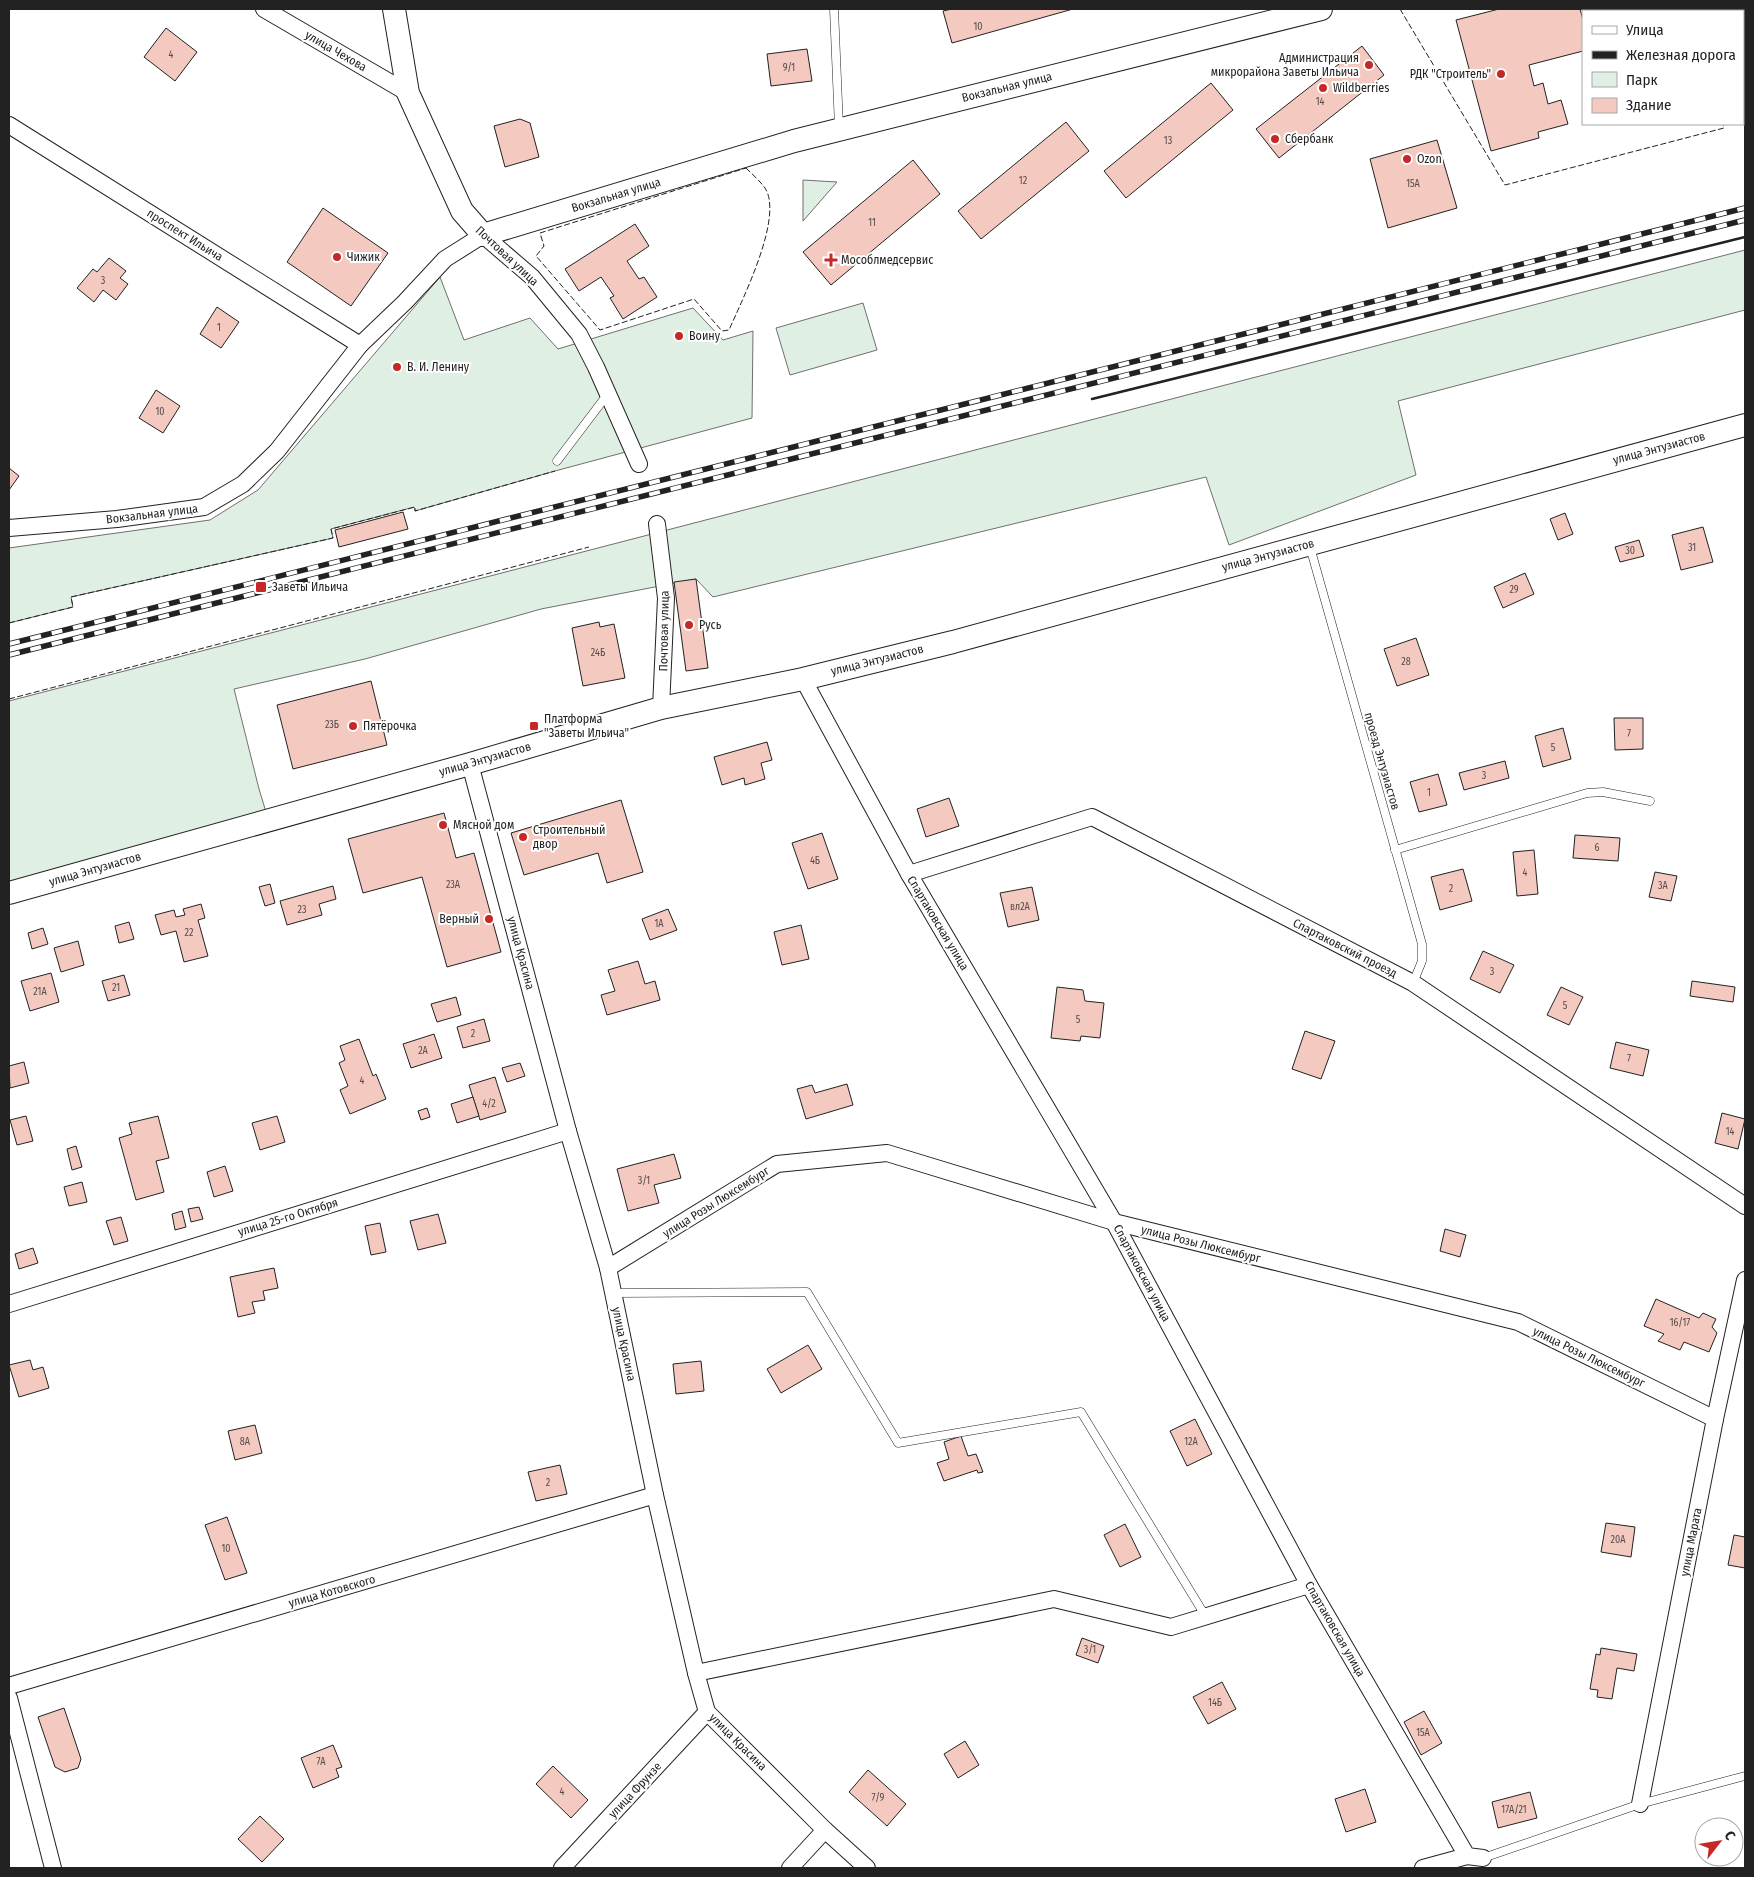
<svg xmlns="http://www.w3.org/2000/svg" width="1754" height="1877" viewBox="0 0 1754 1877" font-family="'Fira Sans Condensed',sans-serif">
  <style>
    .green { fill: #e0efe3; stroke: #6f6f6f }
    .building { fill: #f3c9c0; stroke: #222 }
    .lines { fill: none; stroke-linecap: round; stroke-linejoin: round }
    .lane-casing { stroke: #222; stroke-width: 9 }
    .street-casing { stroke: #222; stroke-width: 18 }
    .secondary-casing { stroke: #222; stroke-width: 24 }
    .lane { stroke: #fff; stroke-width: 8 }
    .street { stroke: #fff; stroke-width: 16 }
    .secondary { stroke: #fff; stroke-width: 22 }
    .rail-casing { stroke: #222; stroke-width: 5.5 }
    .rail { stroke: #fff; stroke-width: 4; stroke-dasharray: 11; stroke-linecap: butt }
    .fence { stroke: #222; stroke-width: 1; stroke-dasharray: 6 2.5; stroke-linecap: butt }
    .wall { stroke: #222; stroke-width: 2.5 }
    .poi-dot { fill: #c62828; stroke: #fff; stroke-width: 2 }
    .labels { text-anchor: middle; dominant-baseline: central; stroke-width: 4; stroke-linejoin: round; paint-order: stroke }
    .number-label { font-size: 10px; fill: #564c4a }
    .street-label { font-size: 12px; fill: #222; stroke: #fff }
    .poi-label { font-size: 12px; fill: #222; stroke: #fff; text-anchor: start }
  </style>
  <rect width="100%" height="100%" fill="#fff"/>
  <g class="green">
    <polygon points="803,180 837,182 803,221"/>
    <polygon points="1745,250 1745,310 1398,401 1416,475 1229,545 1206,477 713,597 696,579 541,609 365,659 234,689 259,789 266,812 9,883 9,701"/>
    <polygon points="440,277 464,340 530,318 558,349 693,308 723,340 753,331 752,418 555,471 415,511 414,507 331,529 333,538 71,597 73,607 9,623 9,548 210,520 258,490"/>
    <polygon points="863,303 877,350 790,375 776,328"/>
  </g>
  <g class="building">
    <polygon points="952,9 1073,9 952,43 943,11"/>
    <polygon points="1499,9 1580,9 1583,20 1583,51 1529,65 1534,86 1543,83 1548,104 1561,100 1568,124 1538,132 1539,138 1491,151 1456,20"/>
    <polygon points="1733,9 1745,9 1745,56 1743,47 1743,11 1733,11"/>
    <polygon points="166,28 197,52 175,81 144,57"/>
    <polygon points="1362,46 1384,75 1279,158 1256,129"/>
    <polygon points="807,49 812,81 771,86 767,54"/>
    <polygon points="1211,83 1233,110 1126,198 1104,171"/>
    <polygon points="520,119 530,123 539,157 505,167 494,126"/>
    <polygon points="1066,122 1089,151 981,239 958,211"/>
    <polygon points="1437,140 1457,208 1388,228 1370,159"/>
    <polygon points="913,160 940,194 831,285 803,252"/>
    <polygon points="323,208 388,253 351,306 287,262"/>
    <polygon points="635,224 649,246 627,261 639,279 644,277 657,297 623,319 610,298 614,296 601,277 579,291 565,269"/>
    <polygon points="109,258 126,271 120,278 128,284 116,300 103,290 94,302 77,288 93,269 97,272"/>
    <polygon points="217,307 239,322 221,348 200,334"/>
    <polygon points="156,390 180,406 163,433 139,418"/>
    <polygon points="9,468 19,476 9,490"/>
    <polygon points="403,512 408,529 339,547 335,530"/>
    <polygon points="1565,513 1573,534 1558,540 1550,519"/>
    <polygon points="1703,527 1713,562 1681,570 1672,535"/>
    <polygon points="1639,540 1644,556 1620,562 1615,547"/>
    <polygon points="1525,573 1534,594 1503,608 1494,587"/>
    <polygon points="696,579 708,668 686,671 674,582"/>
    <polygon points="599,622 600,627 614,624 625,678 583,686 572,628"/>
    <polygon points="1416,638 1429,675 1397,686 1384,649"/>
    <polygon points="371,681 387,745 293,769 277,705"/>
    <polygon points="1614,718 1643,718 1643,749 1615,750"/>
    <polygon points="1563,728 1571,759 1543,767 1535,736"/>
    <polygon points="767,742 772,760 761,763 765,779 745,785 744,778 722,785 714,757"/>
    <polygon points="1505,761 1509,778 1464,790 1459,773"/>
    <polygon points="1438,774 1447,805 1419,812 1410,782"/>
    <polygon points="949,798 959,826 926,837 917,809"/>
    <polygon points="621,800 643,872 607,883 598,853 524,875 511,833"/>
    <polygon points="444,813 456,858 474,853 501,952 447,967 422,877 363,893 348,839"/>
    <polygon points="822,833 838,879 808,889 792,843"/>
    <polygon points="1575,835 1620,838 1618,861 1573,858"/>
    <polygon points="1534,850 1538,894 1517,896 1513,852"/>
    <polygon points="1463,869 1472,901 1440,910 1431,877"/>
    <polygon points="1655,872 1677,876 1671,901 1649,897"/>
    <polygon points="270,884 275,903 265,906 259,887"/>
    <polygon points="333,886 336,899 319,904 322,915 287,925 280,901"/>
    <polygon points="1032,887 1039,920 1008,927 1000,893"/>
    <polygon points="201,904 205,918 198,920 208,956 184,962 176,931 161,935 155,915 174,910 176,917 185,915 183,909"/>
    <polygon points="668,909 677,930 650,940 642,919"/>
    <polygon points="129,922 134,939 119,943 115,926"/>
    <polygon points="801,925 809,959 782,965 774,932"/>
    <polygon points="43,928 48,944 32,949 28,933"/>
    <polygon points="78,941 84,965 61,972 54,948"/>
    <polygon points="1483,951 1514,965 1500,993 1470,979"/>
    <polygon points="638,961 645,984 655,981 660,1000 607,1015 601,995 615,991 608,970"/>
    <polygon points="51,973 59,1002 30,1011 21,981"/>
    <polygon points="124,975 130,995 108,1001 102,981"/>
    <polygon points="1692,981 1735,987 1733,1002 1690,996"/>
    <polygon points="1057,987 1083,990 1085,1001 1104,1003 1100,1038 1081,1036 1080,1041 1051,1038"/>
    <polygon points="1561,987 1583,997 1569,1025 1547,1015"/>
    <polygon points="456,997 461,1015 437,1022 431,1004"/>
    <polygon points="484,1019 490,1041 463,1048 457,1027"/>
    <polygon points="1305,1031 1335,1041 1321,1079 1292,1069"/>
    <polygon points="434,1034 442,1058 411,1068 403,1044"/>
    <polygon points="359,1039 373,1076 376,1074 386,1099 350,1114 340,1090 348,1086 339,1063 345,1060 340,1046"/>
    <polygon points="1616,1042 1649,1050 1643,1076 1610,1068"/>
    <polygon points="24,1062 29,1083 10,1088 9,1066"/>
    <polygon points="520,1063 525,1076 507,1082 502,1068"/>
    <polygon points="495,1077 506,1112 480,1120 469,1085"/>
    <polygon points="847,1084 853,1105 806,1119 797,1089 812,1085 815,1093"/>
    <polygon points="473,1097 479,1116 457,1123 451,1104"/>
    <polygon points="427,1108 430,1117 421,1120 418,1111"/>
    <polygon points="1722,1113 1745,1119 1738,1149 1715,1143"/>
    <polygon points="26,1116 33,1141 17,1145 10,1120"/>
    <polygon points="158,1116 169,1158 156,1161 164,1192 136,1200 119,1138 132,1134 129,1123"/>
    <polygon points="277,1116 285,1142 260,1150 252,1123"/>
    <polygon points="76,1146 82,1167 72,1170 67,1149"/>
    <polygon points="674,1154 681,1178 654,1185 659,1203 628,1211 617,1169"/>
    <polygon points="225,1166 233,1191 214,1197 207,1172"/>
    <polygon points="82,1182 87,1202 69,1206 64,1187"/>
    <polygon points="199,1207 203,1219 191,1222 188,1209"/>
    <polygon points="182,1211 186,1227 175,1230 172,1214"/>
    <polygon points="438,1214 446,1243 418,1250 410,1221"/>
    <polygon points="121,1217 128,1241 114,1245 106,1221"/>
    <polygon points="380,1223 386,1252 371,1255 365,1226"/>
    <polygon points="1445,1229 1466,1235 1460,1257 1440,1251"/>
    <polygon points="33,1248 38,1263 19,1269 15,1254"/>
    <polygon points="274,1268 278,1288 263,1291 265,1300 252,1302 255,1313 238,1317 230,1277"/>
    <polygon points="1656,1299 1699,1318 1703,1313 1716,1319 1712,1327 1717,1333 1709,1352 1684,1342 1680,1350 1658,1341 1664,1334 1644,1326"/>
    <polygon points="808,1345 822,1369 781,1393 767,1369"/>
    <polygon points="30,1360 33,1370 43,1367 49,1388 19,1397 9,1365"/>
    <polygon points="701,1361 704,1391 676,1394 673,1364"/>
    <polygon points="1195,1419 1212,1454 1187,1466 1170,1431"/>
    <polygon points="255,1425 262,1453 235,1460 228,1431"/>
    <polygon points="961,1436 968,1456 976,1454 983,1472 978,1473 977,1470 944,1481 937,1463 949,1459 944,1442"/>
    <polygon points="560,1465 567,1494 536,1501 528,1472"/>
    <polygon points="227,1517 247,1573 225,1580 205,1525"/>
    <polygon points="1606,1523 1635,1527 1631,1557 1601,1552"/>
    <polygon points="1125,1524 1141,1557 1120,1567 1104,1535"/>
    <polygon points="1734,1535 1745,1537 1745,1568 1728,1565"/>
    <polygon points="1082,1638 1104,1646 1098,1663 1076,1655"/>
    <polygon points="1601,1648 1637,1654 1634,1671 1617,1668 1612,1699 1597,1697 1598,1690 1590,1689 1596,1654 1600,1655"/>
    <polygon points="1222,1682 1236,1709 1208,1724 1193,1697"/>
    <polygon points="64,1708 81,1759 78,1768 65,1772 55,1767 38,1717"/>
    <polygon points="1424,1711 1442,1743 1421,1755 1404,1722"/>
    <polygon points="965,1741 979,1765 958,1778 944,1754"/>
    <polygon points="333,1745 342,1767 336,1769 339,1777 313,1788 301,1758"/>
    <polygon points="553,1766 588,1800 571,1818 536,1784"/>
    <polygon points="868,1770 906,1804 887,1826 849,1792"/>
    <polygon points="1365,1789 1376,1822 1346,1832 1335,1799"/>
    <polygon points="1530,1792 1537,1818 1498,1828 1492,1802"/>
    <polygon points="260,1816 284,1839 262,1862 238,1839"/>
  </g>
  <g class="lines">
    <defs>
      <g id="lane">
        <polyline points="834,9 839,127"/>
        <polyline points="1709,9 1710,11"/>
        <polyline points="1743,120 1745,120"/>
        <polyline points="557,461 607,395"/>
        <polyline points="1310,547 1422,944 1422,961 1413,983"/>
        <polyline points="1395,850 1587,793 1603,792 1650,801"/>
        <polyline points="614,1293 807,1292 898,1443 1081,1412 1206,1617"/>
        <polyline points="1483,1858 1640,1804 1745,1776"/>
      </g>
      <g id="street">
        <polyline points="264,9 408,93"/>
        <polyline points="9,125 360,345"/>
        <polyline points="657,524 666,598 661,708"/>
        <polyline points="9,528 117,519 204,507 243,484 277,451 360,345 405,302 445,259 483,235 532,277 579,334 596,367 639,464"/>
        <polyline points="803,679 909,874 1114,1222 1309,1585 1467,1856 1483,1858"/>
        <polyline points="470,764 568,1131 608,1268 655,1495 696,1673 707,1712 825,1830 867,1868"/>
        <polyline points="909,874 1092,817 1413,983 1745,1206"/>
        <polyline points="608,1268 777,1164 887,1153 1114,1222 1518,1322 1715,1419"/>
        <polyline points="9,1304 568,1131"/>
        <polyline points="696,1673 1054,1599 1171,1627 1309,1585"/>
        <polyline points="9,1686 655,1495"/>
        <polyline points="9,1698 53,1868"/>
        <polyline points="1640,1804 1715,1419 1745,1280"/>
        <polyline points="562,1868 707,1712"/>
        <polyline points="790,1868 825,1830"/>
        <polyline points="1423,1868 1467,1856"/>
      </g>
      <g id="secondary">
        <polyline points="394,9 408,93 462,211 483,235 794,141 1321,9"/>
        <polyline points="9,893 470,764 661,708 803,679 953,642 1745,425"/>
      </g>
    </defs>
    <use href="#lane" class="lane-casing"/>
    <use href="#street" class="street-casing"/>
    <use href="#secondary" class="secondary-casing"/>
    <use href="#lane" class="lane"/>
    <use href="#street" class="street"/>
    <use href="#secondary" class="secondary"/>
    <defs>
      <g id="rail">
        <polyline points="9,644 1745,208"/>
        <polyline points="9,655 1745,220"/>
      </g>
    </defs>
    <use href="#rail" class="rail-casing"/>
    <use href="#rail" class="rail"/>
    <g class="fence">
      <polyline points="1400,9 1505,185 1724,128 1723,124"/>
      <polyline points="1693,9 1694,11"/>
      <path d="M746 168C752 174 760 181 765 188 784 217 742 300 729 330L722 331 694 299 600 330 536 256 544 246 540 233Z"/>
      <polyline points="9,623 73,607 71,597 333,538 331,529 415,507 415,511 555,471"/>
      <polyline points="9,699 589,547"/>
    </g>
    <polyline class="wall" points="1092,399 1745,237"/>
  </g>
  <g class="poi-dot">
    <circle cx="1369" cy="65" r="5"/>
    <circle cx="1501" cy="74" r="5"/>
    <circle cx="1323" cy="88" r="5"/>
    <circle cx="1275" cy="139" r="5"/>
    <circle cx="1407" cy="159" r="5"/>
    <circle cx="337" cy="257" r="5"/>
    <path d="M828.5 252.5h5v5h5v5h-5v5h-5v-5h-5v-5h5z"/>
    <circle cx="679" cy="336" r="5"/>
    <circle cx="397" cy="367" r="5"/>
    <rect x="255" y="581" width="12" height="12" rx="2.5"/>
    <circle cx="689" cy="625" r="5"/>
    <circle cx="353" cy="726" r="5"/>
    <rect x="529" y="721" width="10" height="10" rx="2.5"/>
    <circle cx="443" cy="825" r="5"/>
    <circle cx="523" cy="837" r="5"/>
    <circle cx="489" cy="919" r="5"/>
  </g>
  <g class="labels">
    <g class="number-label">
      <text x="978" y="27">10</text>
      <text x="171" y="55">4</text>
      <text x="789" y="68">9/1</text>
      <text x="1320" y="102">14</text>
      <text x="1168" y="141">13</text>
      <text x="1023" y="181">12</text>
      <text x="1413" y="184">15А</text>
      <text x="872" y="223">11</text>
      <text x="103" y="281">3</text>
      <text x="219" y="328">1</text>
      <text x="160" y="412">10</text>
      <text x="1692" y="548">31</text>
      <text x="1630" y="551">30</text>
      <text x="1514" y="590">29</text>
      <text x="598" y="653">24Б</text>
      <text x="1406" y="662">28</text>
      <text x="332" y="725">23Б</text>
      <text x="1629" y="734">7</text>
      <text x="1553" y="748">5</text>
      <text x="1484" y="776">3</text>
      <text x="1429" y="793">1</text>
      <text x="1597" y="848">6</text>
      <text x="815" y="861">4Б</text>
      <text x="1525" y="873">4</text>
      <text x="453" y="885">23А</text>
      <text x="1663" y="886">3А</text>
      <text x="1451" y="889">2</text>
      <text x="1020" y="907">вл2А</text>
      <text x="302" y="910">23</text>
      <text x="659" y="924">1А</text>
      <text x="189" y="933">22</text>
      <text x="1492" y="972">3</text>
      <text x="116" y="988">21</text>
      <text x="40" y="992">21А</text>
      <text x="1565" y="1006">5</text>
      <text x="1078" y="1020">5</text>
      <text x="473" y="1034">2</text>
      <text x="423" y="1051">2А</text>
      <text x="1629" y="1059">7</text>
      <text x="362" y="1081">4</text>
      <text x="489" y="1104">4/2</text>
      <text x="1730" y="1132">14</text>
      <text x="644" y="1181">3/1</text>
      <text x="1680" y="1323">16/17</text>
      <text x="245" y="1442">8А</text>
      <text x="1191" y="1442">12А</text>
      <text x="548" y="1483">2</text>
      <text x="1618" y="1540">20А</text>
      <text x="226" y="1549">10</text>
      <text x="1090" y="1650">3/1</text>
      <text x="1215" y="1703">14Б</text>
      <text x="1423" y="1733">15А</text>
      <text x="321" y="1762">7А</text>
      <text x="562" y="1792">4</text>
      <text x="878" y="1798">7/9</text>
      <text x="1514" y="1810">17А/21</text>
    </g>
    <g class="street-label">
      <text transform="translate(336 51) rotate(30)">улица Чехова</text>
      <text transform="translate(1007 87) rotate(-14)">Вокзальная улица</text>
      <text transform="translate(616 195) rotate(-17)">Вокзальная улица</text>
      <text transform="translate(185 235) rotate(32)">проспект Ильича</text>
      <text transform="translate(507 256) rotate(43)">Почтовая улица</text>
      <text transform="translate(1659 448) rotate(-15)">улица Энтузиастов</text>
      <text transform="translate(152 514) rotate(-7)">Вокзальная улица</text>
      <text transform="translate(1268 555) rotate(-15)">улица Энтузиастов</text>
      <text transform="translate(664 631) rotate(-89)">Почтовая улица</text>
      <text transform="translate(877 660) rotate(-14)">улица Энтузиастов</text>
      <text transform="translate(485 759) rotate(-16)">улица Энтузиастов</text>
      <text transform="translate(1382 761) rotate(74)">проезд Энтузиастов</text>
      <text transform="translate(95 869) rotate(-16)">улица Энтузиастов</text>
      <text transform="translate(938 923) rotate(59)">Спартаковская улица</text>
      <text transform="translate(1345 948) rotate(27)">Спартаковский проезд</text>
      <text transform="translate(521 953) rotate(75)">улица Красина</text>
      <text transform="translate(716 1202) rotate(-32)">улица Розы Люксембург</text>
      <text transform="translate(288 1217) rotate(-17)">улица 25-го Октября</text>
      <text transform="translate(1201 1244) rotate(14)">улица Розы Люксембург</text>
      <text transform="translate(1142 1273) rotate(62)">Спартаковская улица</text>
      <text transform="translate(624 1344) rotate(78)">улица Красина</text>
      <text transform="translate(1589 1357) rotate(26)">улица Розы Люксембург</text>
      <text transform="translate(1691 1542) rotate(-79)">улица Марата</text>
      <text transform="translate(332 1591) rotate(-16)">улица Котовского</text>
      <text transform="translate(1335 1629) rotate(60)">Спартаковская улица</text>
      <text transform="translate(738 1742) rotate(45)">улица Красина</text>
      <text transform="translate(635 1790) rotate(-47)">улица Фрунзе</text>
    </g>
    <g class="poi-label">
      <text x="1359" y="58" text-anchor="end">Администрация<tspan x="1359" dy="14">микрорайона Заветы Ильича</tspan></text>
      <text x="1491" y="74" text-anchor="end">РДК "Строитель"</text>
      <text x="1333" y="88">Wildberries</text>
      <text x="1285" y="139">Сбербанк</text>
      <text x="1417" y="159">Ozon</text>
      <text x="347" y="257">Чижик</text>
      <text x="841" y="260">Мособлмедсервис</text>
      <text x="689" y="336">Воину</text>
      <text x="407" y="367">В. И. Ленину</text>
      <text x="272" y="587">Заветы Ильича</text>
      <text x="699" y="625">Русь</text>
      <text x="544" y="719">Платформа<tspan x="544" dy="14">"Заветы Ильича"</tspan></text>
      <text x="363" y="726">Пятёрочка</text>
      <text x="453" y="825">Мясной дом</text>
      <text x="533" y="830">Строительный<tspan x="533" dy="14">двор</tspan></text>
      <text x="479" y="919" text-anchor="end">Верный</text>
    </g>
  </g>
  <rect width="1754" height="1877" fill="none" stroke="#222222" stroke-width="20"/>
  <rect x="1582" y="10" width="162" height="115" fill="#ffffff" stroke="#a7a7a7"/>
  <rect x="1592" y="26" width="25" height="8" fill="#ffffff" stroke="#a7a7a7"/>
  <text x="1626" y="35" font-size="15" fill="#222222">Улица</text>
  <rect x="1592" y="51" width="25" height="8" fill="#222222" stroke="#a7a7a7"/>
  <text x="1626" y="60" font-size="15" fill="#222222">Железная дорога</text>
  <rect x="1592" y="72" width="25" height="15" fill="#e0efe3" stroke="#a7a7a7"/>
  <text x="1626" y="85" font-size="15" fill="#222222">Парк</text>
  <rect x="1592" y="98" width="25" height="15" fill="#f3c9c0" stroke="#a7a7a7"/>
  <text x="1626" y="110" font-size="15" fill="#222222">Здание</text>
  <g transform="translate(1719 1842) rotate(59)"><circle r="24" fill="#ffffff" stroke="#a7a7a7"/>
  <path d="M0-4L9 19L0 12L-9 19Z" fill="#c62828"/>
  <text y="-8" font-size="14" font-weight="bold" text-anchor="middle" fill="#222222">С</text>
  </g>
</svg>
